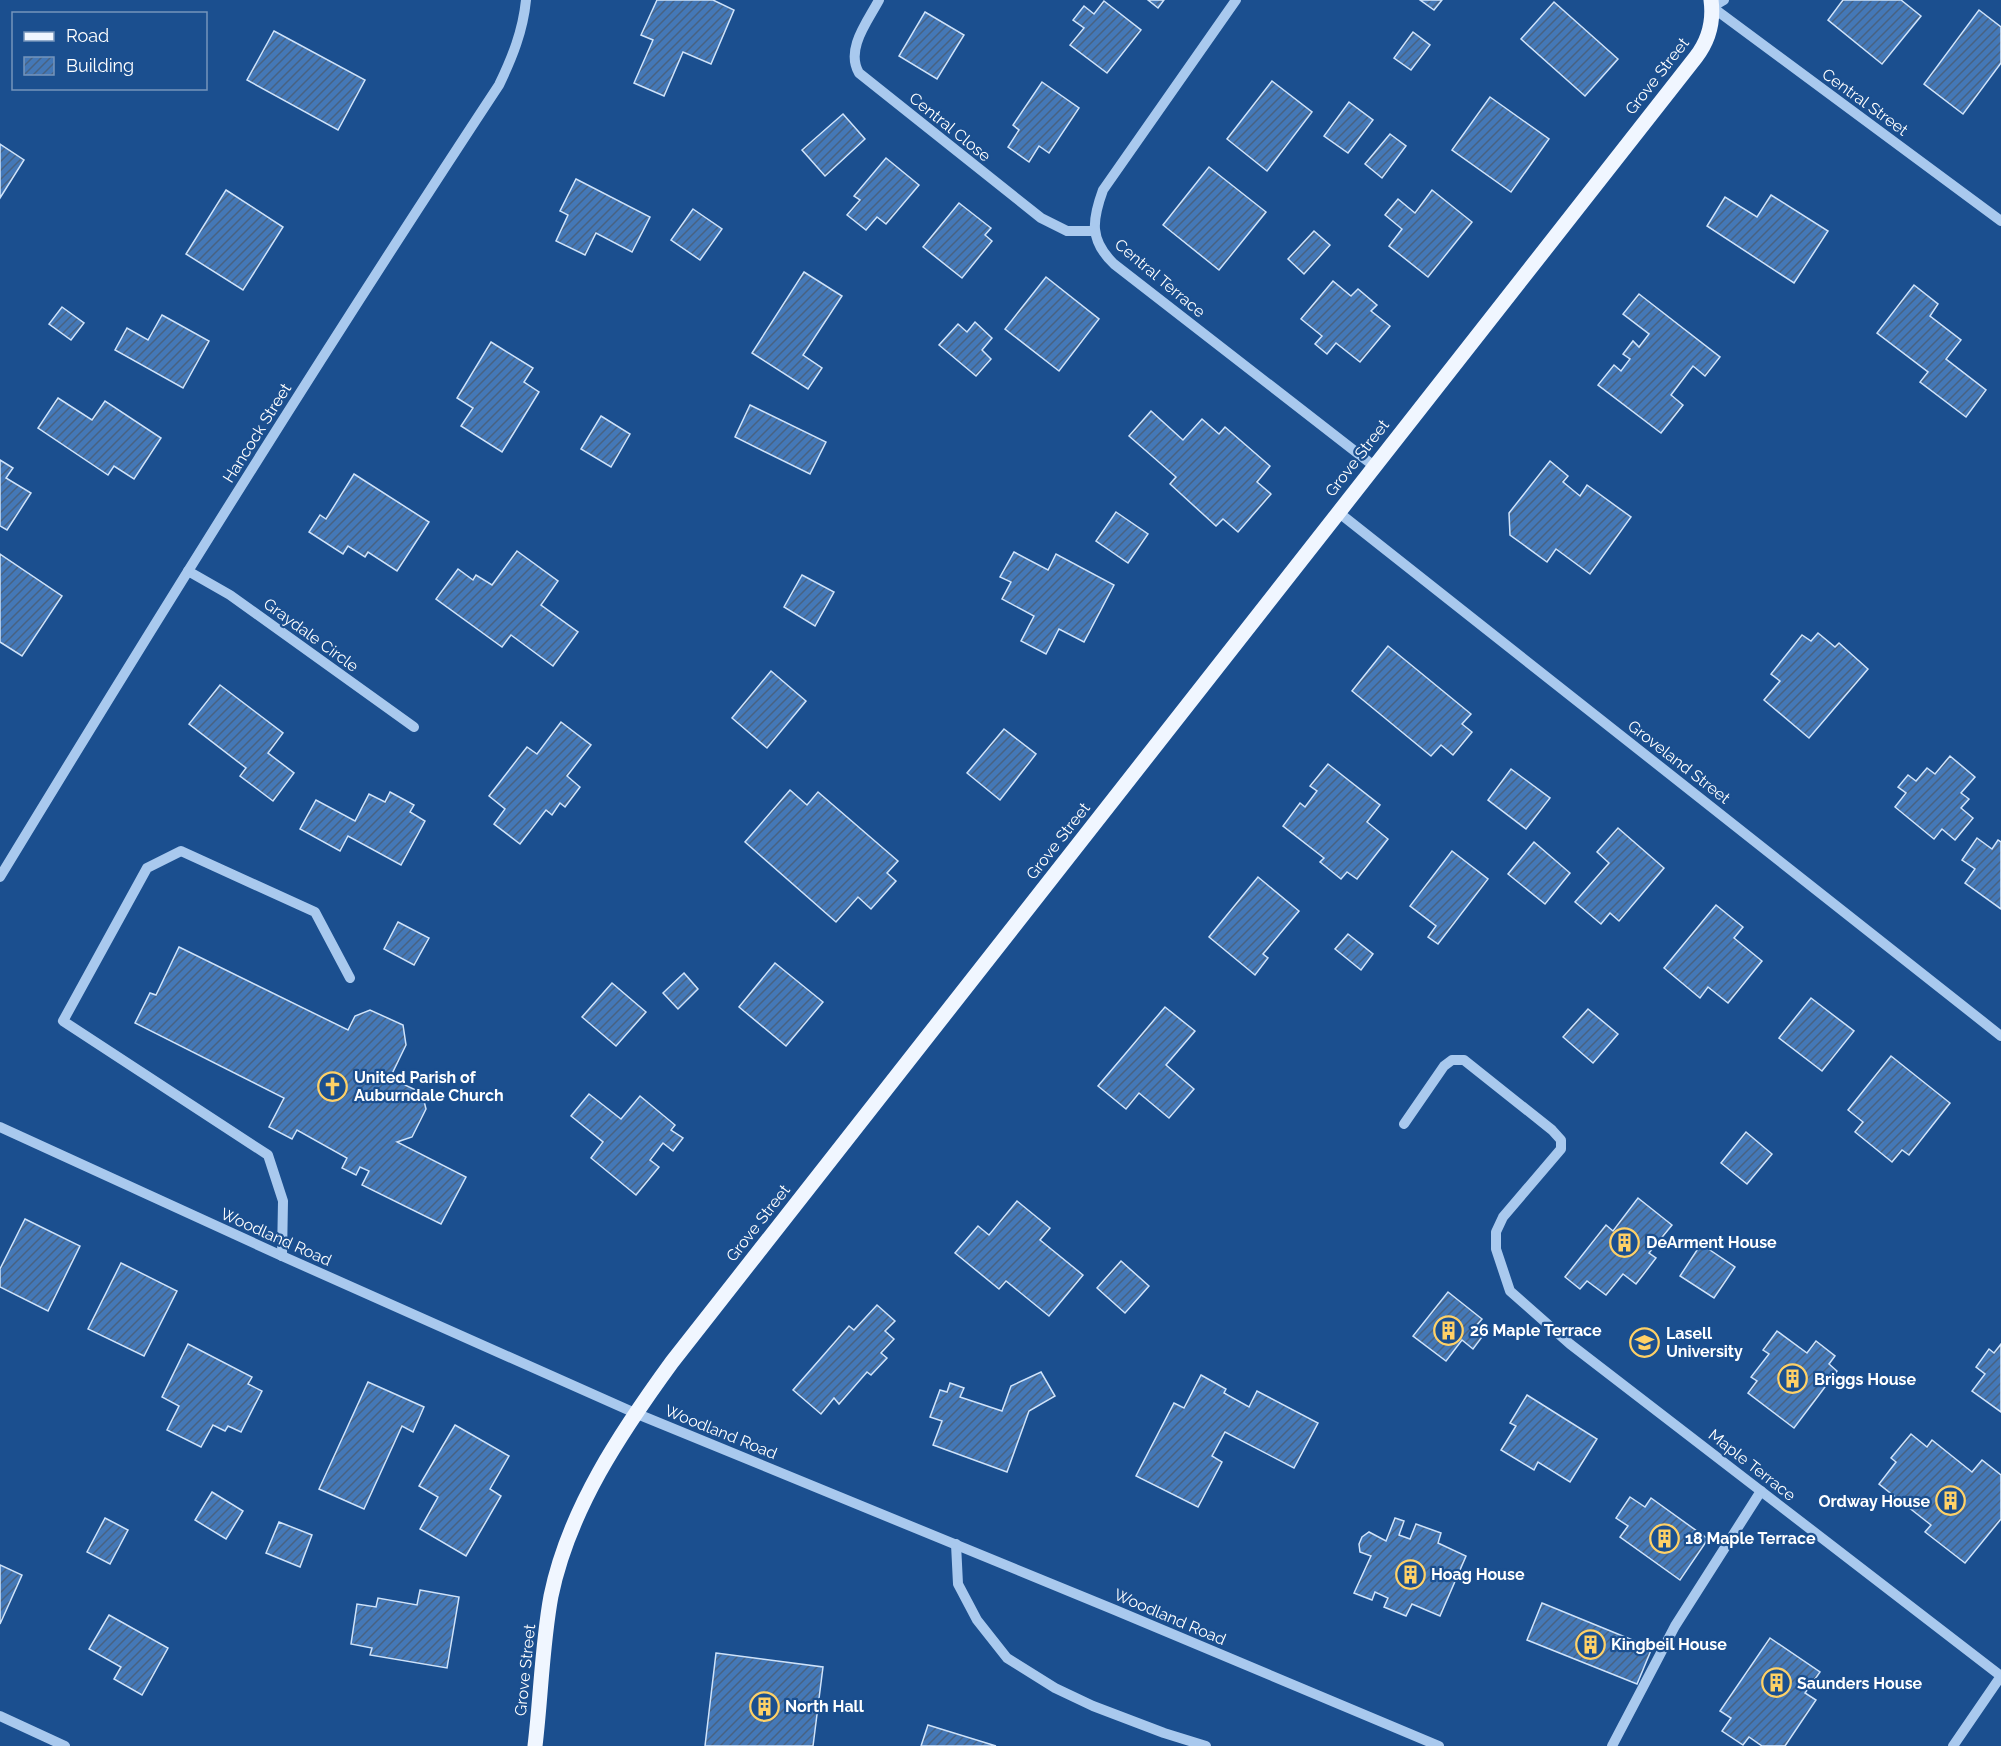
<svg xmlns="http://www.w3.org/2000/svg" width="2001" height="1746" viewBox="0 0 2001 1746" font-family="Raleway,sans-serif">
  <style>
    .building { fill: url(#building-hatch); stroke: #cfe3fa; stroke-width: 1.5 }
    .lines { fill: none; stroke-linecap: round; stroke-linejoin: round }
    .minor { stroke: #a9c9ee; stroke-width: 10 }
    .major { stroke: #f0f6ff; stroke-width: 15 }
    .labels { text-anchor: middle; dominant-baseline: central; stroke-width: 4.5; stroke-linejoin: round; paint-order: stroke }
    .street-label { font-size: 16px; fill: #fff; stroke: #1b4f8f }
    .poi-label { font-size: 16px; font-weight: bold; fill: #fff; stroke: #1b4f8f; text-anchor: start }
  </style>
  <defs>
    <pattern id="building-hatch" width="6" height="6" patternUnits="userSpaceOnUse" patternTransform="scale(1.5)"><rect width="6" height="6" fill="#4478b7"/><path d="M-1 1l2-2M0 6l6-6M5 7l2-2" fill="none" stroke="#486282"/></pattern>
  </defs>
  <rect width="100%" height="100%" fill="#1b4f8f"/>
  <g class="building">
    <polygon points="657,0 713,0 734,10 711,64 683,52 664,96 634,83 653,40 641,35"/>
    <polygon points="1148,0 1164,0 1158,8"/>
    <polygon points="1420,0 1442,0 1434,10"/>
    <polygon points="1843,0 1901,0 1921,16 1882,64 1828,20"/>
    <polygon points="1104,1 1141,30 1107,73 1070,45 1084,28 1073,20 1084,6 1094,14"/>
    <polygon points="1554,2 1618,59 1585,96 1521,39"/>
    <polygon points="1979,10 2001,27 2001,63 1963,114 1924,84"/>
    <polygon points="925,12 964,35 937,79 899,56"/>
    <polygon points="274,31 365,80 338,130 247,80"/>
    <polygon points="1413,32 1430,45 1411,70 1394,58"/>
    <polygon points="1272,81 1312,112 1267,171 1227,139"/>
    <polygon points="1042,82 1079,108 1049,153 1039,146 1029,162 1008,147 1019,130 1013,125"/>
    <polygon points="1490,97 1549,139 1511,192 1452,150"/>
    <polygon points="1349,102 1373,120 1348,153 1324,136"/>
    <polygon points="843,114 865,139 825,176 802,150"/>
    <polygon points="1390,134 1406,146 1382,178 1365,164"/>
    <polygon points="0,144 24,160 0,198"/>
    <polygon points="886,158 919,185 886,224 877,217 866,230 847,215 860,200 854,196"/>
    <polygon points="1209,167 1266,212 1219,270 1163,225"/>
    <polygon points="576,179 650,217 632,252 596,233 585,255 556,241 568,215 560,211"/>
    <polygon points="226,190 283,227 243,290 186,254"/>
    <polygon points="1432,190 1472,222 1428,277 1389,246 1402,229 1385,215 1398,199 1415,213"/>
    <polygon points="1771,195 1828,231 1794,283 1707,226 1725,197 1757,217"/>
    <polygon points="959,203 991,228 985,235 992,241 962,278 923,247"/>
    <polygon points="693,209 722,229 700,260 671,240"/>
    <polygon points="1314,231 1330,245 1304,274 1288,259"/>
    <polygon points="804,272 842,296 803,355 822,368 808,389 752,353"/>
    <polygon points="1046,277 1099,319 1059,371 1005,329"/>
    <polygon points="1333,281 1351,296 1358,289 1377,305 1371,311 1390,326 1360,362 1336,343 1327,354 1315,344 1322,336 1301,319"/>
    <polygon points="1914,285 1938,304 1930,316 1961,340 1946,359 1986,390 1966,417 1920,382 1928,372 1877,333"/>
    <polygon points="1639,294 1720,357 1705,376 1693,366 1671,395 1683,405 1661,433 1598,385 1614,365 1621,371 1630,359 1623,354 1633,341 1639,347 1649,334 1623,314"/>
    <polygon points="62,307 84,323 71,340 49,324"/>
    <polygon points="162,315 209,341 183,388 115,350 127,328 148,340"/>
    <polygon points="975,322 992,338 982,350 991,359 976,376 939,345 958,324 967,332"/>
    <polygon points="491,342 533,368 524,382 539,392 502,452 461,426 473,408 457,398"/>
    <polygon points="58,398 92,420 105,401 161,438 134,479 114,466 108,475 38,428"/>
    <polygon points="750,405 826,442 810,474 735,437"/>
    <polygon points="1151,411 1183,440 1202,419 1219,434 1225,427 1270,466 1257,482 1271,494 1238,532 1223,519 1216,526 1170,484 1176,477 1129,436"/>
    <polygon points="601,416 630,434 611,467 581,449"/>
    <polygon points="0,460 13,468 6,478 31,493 7,530 0,526"/>
    <polygon points="1550,461 1568,476 1563,482 1580,496 1587,485 1631,517 1590,574 1556,549 1547,562 1510,535 1509,513"/>
    <polygon points="354,474 429,522 397,571 368,552 365,557 348,546 343,554 309,532 320,515 326,519"/>
    <polygon points="1116,512 1148,534 1128,563 1096,541"/>
    <polygon points="517,551 558,581 541,605 578,632 553,666 511,635 502,647 436,599 458,569 473,580 476,575 492,585"/>
    <polygon points="1014,552 1048,570 1056,554 1114,585 1084,642 1059,629 1046,654 1021,641 1034,616 1002,599 1011,582 1000,577"/>
    <polygon points="0,554 62,596 22,656 0,642"/>
    <polygon points="802,575 834,592 815,626 784,607"/>
    <polygon points="1818,633 1835,647 1839,643 1868,669 1809,738 1764,700 1780,681 1771,674 1802,635 1811,641"/>
    <polygon points="1388,646 1471,714 1462,724 1472,732 1453,755 1441,745 1431,756 1352,691"/>
    <polygon points="771,671 806,701 767,748 732,718"/>
    <polygon points="220,685 283,733 268,753 294,773 273,801 240,776 246,768 189,724"/>
    <polygon points="561,722 591,745 567,776 580,787 565,807 560,803 552,815 546,810 520,844 494,824 505,809 489,796 527,747 537,754"/>
    <polygon points="1004,729 1036,754 1000,800 967,773"/>
    <polygon points="1950,756 1975,777 1961,793 1969,799 1961,808 1973,818 1955,840 1942,829 1934,839 1895,807 1906,793 1898,787 1908,775 1916,781 1927,768 1935,774"/>
    <polygon points="1328,764 1380,805 1367,822 1388,839 1357,879 1347,872 1341,879 1320,862 1324,858 1283,826 1300,803 1305,807 1317,791 1310,786"/>
    <polygon points="1511,769 1550,798 1526,829 1488,800"/>
    <polygon points="790,790 807,805 818,792 898,861 887,873 896,881 871,909 858,897 836,922 745,842"/>
    <polygon points="390,792 414,805 410,812 425,821 401,865 348,836 340,851 300,829 316,800 355,821 369,794 385,802"/>
    <polygon points="1618,828 1664,868 1619,921 1610,913 1601,924 1575,902 1609,863 1597,852"/>
    <polygon points="1977,838 1992,849 1998,840 2001,842 2001,909 1965,883 1975,869 1962,860"/>
    <polygon points="1534,842 1570,873 1545,904 1508,874"/>
    <polygon points="1452,851 1488,879 1438,944 1428,937 1436,926 1410,906"/>
    <polygon points="1258,877 1299,911 1263,954 1268,958 1255,975 1209,937"/>
    <polygon points="1716,905 1743,927 1734,938 1762,961 1728,1003 1708,987 1700,998 1664,968"/>
    <polygon points="398,922 429,938 414,965 384,949"/>
    <polygon points="1348,934 1373,954 1361,970 1335,949"/>
    <polygon points="179,947 348,1030 355,1016 370,1010 403,1025 406,1045 390,1078 422,1093 426,1109 412,1137 397,1142 466,1177 441,1224 362,1185 369,1171 360,1167 356,1175 342,1168 347,1158 297,1130 292,1139 269,1127 284,1098 135,1023 150,993 156,995"/>
    <polygon points="775,963 823,1002 786,1046 739,1007"/>
    <polygon points="684,973 698,989 678,1009 663,993"/>
    <polygon points="612,983 646,1012 616,1046 582,1017"/>
    <polygon points="1811,998 1854,1031 1822,1071 1779,1038"/>
    <polygon points="1165,1007 1195,1031 1166,1065 1194,1089 1169,1118 1139,1093 1126,1109 1098,1086"/>
    <polygon points="1588,1009 1618,1034 1593,1063 1563,1037"/>
    <polygon points="1891,1056 1950,1103 1909,1155 1902,1150 1892,1162 1855,1132 1863,1122 1848,1110"/>
    <polygon points="589,1094 621,1119 640,1096 675,1125 671,1130 683,1138 673,1151 663,1143 650,1160 659,1167 636,1195 591,1158 603,1142 571,1116"/>
    <polygon points="1746,1132 1772,1154 1747,1184 1721,1163"/>
    <polygon points="1638,1198 1672,1225 1649,1253 1656,1258 1636,1284 1623,1274 1606,1295 1587,1281 1580,1289 1565,1277 1606,1225 1613,1231"/>
    <polygon points="1017,1201 1050,1228 1040,1240 1083,1275 1049,1316 1006,1281 999,1289 955,1253 978,1226 989,1235"/>
    <polygon points="25,1219 80,1246 48,1311 0,1287 0,1269"/>
    <polygon points="1701,1244 1735,1267 1714,1298 1680,1276"/>
    <polygon points="1121,1261 1149,1286 1125,1313 1097,1288"/>
    <polygon points="121,1263 177,1291 144,1356 88,1329"/>
    <polygon points="1448,1292 1482,1319 1476,1326 1485,1333 1473,1349 1462,1340 1446,1361 1413,1336"/>
    <polygon points="877,1305 895,1321 885,1331 894,1339 881,1353 887,1358 871,1375 867,1372 839,1404 834,1398 821,1414 793,1390 849,1326 854,1330"/>
    <polygon points="1777,1331 1807,1353 1816,1341 1835,1356 1829,1364 1837,1371 1794,1428 1748,1393 1757,1381 1751,1377 1769,1354 1763,1350"/>
    <polygon points="188,1344 252,1377 248,1384 262,1391 241,1432 228,1426 225,1431 213,1425 201,1447 167,1430 179,1406 162,1397"/>
    <polygon points="2001,1344 2001,1412 1972,1391 1985,1374 1976,1367 1989,1349 1994,1353"/>
    <polygon points="1041,1372 1055,1396 1029,1411 1007,1472 933,1445 942,1421 930,1417 940,1390 947,1392 950,1383 964,1388 960,1397 1002,1411 1011,1386"/>
    <polygon points="1201,1375 1226,1389 1224,1393 1249,1407 1257,1391 1318,1423 1294,1468 1225,1432 1212,1456 1222,1462 1198,1507 1136,1476 1174,1403 1184,1408"/>
    <polygon points="368,1382 424,1407 413,1432 402,1426 364,1509 319,1489"/>
    <polygon points="1527,1395 1597,1439 1570,1482 1538,1462 1534,1470 1501,1450 1516,1426 1510,1423"/>
    <polygon points="455,1425 509,1456 490,1489 501,1496 466,1556 420,1529 438,1497 419,1486"/>
    <polygon points="1911,1434 1927,1447 1932,1440 1972,1472 1982,1460 2001,1475 2001,1519 1965,1563 1925,1532 1931,1525 1879,1484 1896,1462 1891,1458"/>
    <polygon points="212,1492 243,1511 226,1539 195,1520"/>
    <polygon points="1630,1497 1645,1507 1651,1498 1708,1539 1680,1580 1620,1537 1628,1526 1616,1518"/>
    <polygon points="105,1518 128,1530 110,1564 87,1552"/>
    <polygon points="1395,1518 1404,1521 1399,1535 1410,1539 1416,1524 1441,1533 1438,1543 1466,1556 1440,1616 1412,1604 1406,1616 1384,1607 1388,1598 1375,1592 1372,1600 1354,1593 1371,1556 1360,1552 1359,1544 1362,1537 1369,1532 1386,1541"/>
    <polygon points="279,1522 312,1535 300,1567 266,1553"/>
    <polygon points="0,1565 22,1575 0,1624"/>
    <polygon points="420,1590 459,1597 447,1668 370,1655 372,1648 351,1644 357,1604 376,1607 378,1598 417,1605"/>
    <polygon points="1542,1603 1652,1648 1637,1684 1527,1640"/>
    <polygon points="109,1615 168,1648 142,1695 114,1679 121,1667 89,1649"/>
    <polygon points="1770,1638 1820,1672 1805,1693 1816,1700 1785,1746 1762,1746 1749,1737 1743,1745 1722,1731 1731,1718 1720,1711"/>
    <polygon points="716,1653 823,1667 813,1746 705,1746"/>
    <polygon points="928,1725 996,1746 921,1746"/>
  </g>
  <g class="lines">
    <g class="minor">
      <path d="M879 0C868 21 845 49 859 73L1041 218 1067 231H1095"/>
      <path d="M1236 0 1103 190C1092 220 1089 240 1114 264L1374 466"/>
      <polyline points="1724,0 1712,7 2001,221"/>
      <polyline points="1338,512 2001,1036"/>
      <polyline points="188,571 230,595 414,727"/>
      <path d="M0 877C162 610 327 346 499 85 512 58 523 31 526 0"/>
      <polyline points="1404,1124 1444,1066 1452,1060 1464,1060 1552,1130 1561,1140 1561,1149 1503,1217 1496,1232 1496,1249 1510,1291 1570,1344 2001,1676 1953,1746"/>
      <polyline points="0,1127 282,1256 635,1413 1115,1610 1439,1746"/>
      <polyline points="282,1256 283,1201 268,1155 63,1021 147,868 181,851 315,912 350,978"/>
      <polyline points="956,1544 958,1584 977,1620 1007,1658 1055,1688 1093,1706 1164,1733 1206,1746"/>
      <polyline points="0,1716 65,1746"/>
      <polyline points="1612,1746 1675,1626 1761,1491"/>
    </g>
    <path class="major" d="M535 1746C541 1696 542 1645 551 1596 569 1509 621 1432 672 1362L1696 57C1709 40 1714 22 1711 0"/>
  </g>
  <defs>
    <symbol id="church-ring" viewBox="-11 -11 22 22"><circle r="9.5" fill="#1b4f8f" stroke="#ffd166" stroke-width="1.5"/><path d="M-1.2-6h2.4v3.5h3.3v2.4h-3.3V6h-2.4V-.1h-3.3v-2.4h3.3Z" fill="#ffd166"/></symbol>
    <symbol id="building-ring" viewBox="-11 -11 22 22"><circle r="9.5" fill="#1b4f8f" stroke="#ffd166" stroke-width="1.5"/><path d="M-4-6H4V6H1V3H-1V6H-4ZM-2.5-4.3h1.7v1.8h-1.7ZM.8-4.3h1.7v1.8H.8ZM-2.5-1h1.7V.8h-1.7ZM.8-1h1.7V.8H.8Z" fill="#ffd166"/></symbol>
    <symbol id="university-ring" viewBox="-11 -11 22 22"><circle r="9.5" fill="#1b4f8f" stroke="#ffd166" stroke-width="1.5"/><path d="M0-5L7-2L0 1L-7-2ZM-4 1L0 2.5L4 1V4Q0 6-4 4Z" fill="#ffd166"/></symbol>
  </defs>
  <g fill-rule="evenodd">
    <use href="#church-ring" x="316" y="1070" width="33" height="33"/>
    <use href="#building-ring" x="1608" y="1226" width="33" height="33"/>
    <use href="#building-ring" x="1432" y="1314" width="33" height="33"/>
    <use href="#university-ring" x="1628" y="1326" width="33" height="33"/>
    <use href="#building-ring" x="1776" y="1362" width="33" height="33"/>
    <use href="#building-ring" x="1934" y="1484" width="33" height="33"/>
    <use href="#building-ring" x="1648" y="1522" width="33" height="33"/>
    <use href="#building-ring" x="1394" y="1558" width="33" height="33"/>
    <use href="#building-ring" x="1574" y="1628" width="33" height="33"/>
    <use href="#building-ring" x="1760" y="1666" width="33" height="33"/>
    <use href="#building-ring" x="748" y="1690" width="33" height="33"/>
  </g>
  <g class="labels">
    <g class="street-label">
      <text transform="translate(1657 76) rotate(-52)">Grove Street</text>
      <text transform="translate(1865 102) rotate(36)">Central Street</text>
      <text transform="translate(950 127) rotate(39)">Central Close</text>
      <text transform="translate(1160 278) rotate(40)">Central Terrace</text>
      <text transform="translate(257 433) rotate(-58)">Hancock Street</text>
      <text transform="translate(1357 458) rotate(-52)">Grove Street</text>
      <text transform="translate(311 635) rotate(36)">Graydale Circle</text>
      <text transform="translate(1679 762) rotate(38)">Groveland Street</text>
      <text transform="translate(1058 841) rotate(-52)">Grove Street</text>
      <text transform="translate(758 1223) rotate(-52)">Grove Street</text>
      <text transform="translate(276 1237) rotate(24)">Woodland Road</text>
      <text transform="translate(721 1432) rotate(22)">Woodland Road</text>
      <text transform="translate(1752 1465) rotate(38)">Maple Terrace</text>
      <text transform="translate(1170 1617) rotate(23)">Woodland Road</text>
      <text transform="translate(525 1670) rotate(-84)">Grove Street</text>
    </g>
    <g class="poi-label">
      <text x="354" y="1077">United Parish of<tspan x="354" dy="18">Auburndale Church</tspan></text>
      <text x="1646" y="1242">DeArment House</text>
      <text x="1470" y="1330">26 Maple Terrace</text>
      <text x="1666" y="1333">Lasell<tspan x="1666" dy="18">University</tspan></text>
      <text x="1814" y="1379">Briggs House</text>
      <text x="1930" y="1501" text-anchor="end">Ordway House</text>
      <text x="1685" y="1538">18 Maple Terrace</text>
      <text x="1431" y="1574">Hoag House</text>
      <text x="1611" y="1644">Kingbeil House</text>
      <text x="1797" y="1683">Saunders House</text>
      <text x="785" y="1706">North Hall</text>
    </g>
  </g>
  <rect x="12" y="12" width="195" height="78" fill="#1b4f8f" stroke="#7695bc" stroke-width="1.5"/>
  <rect x="24" y="32" width="30" height="9" fill="#f0f6ff" stroke="#7695bc" stroke-width="1.5"/>
  <text x="66" y="42" font-size="18" fill="#ffffff">Road</text>
  <rect x="24" y="57" width="30" height="18" fill="url(#building-hatch)" stroke="#7695bc" stroke-width="1.5"/>
  <text x="66" y="72" font-size="18" fill="#ffffff">Building</text>
</svg>
